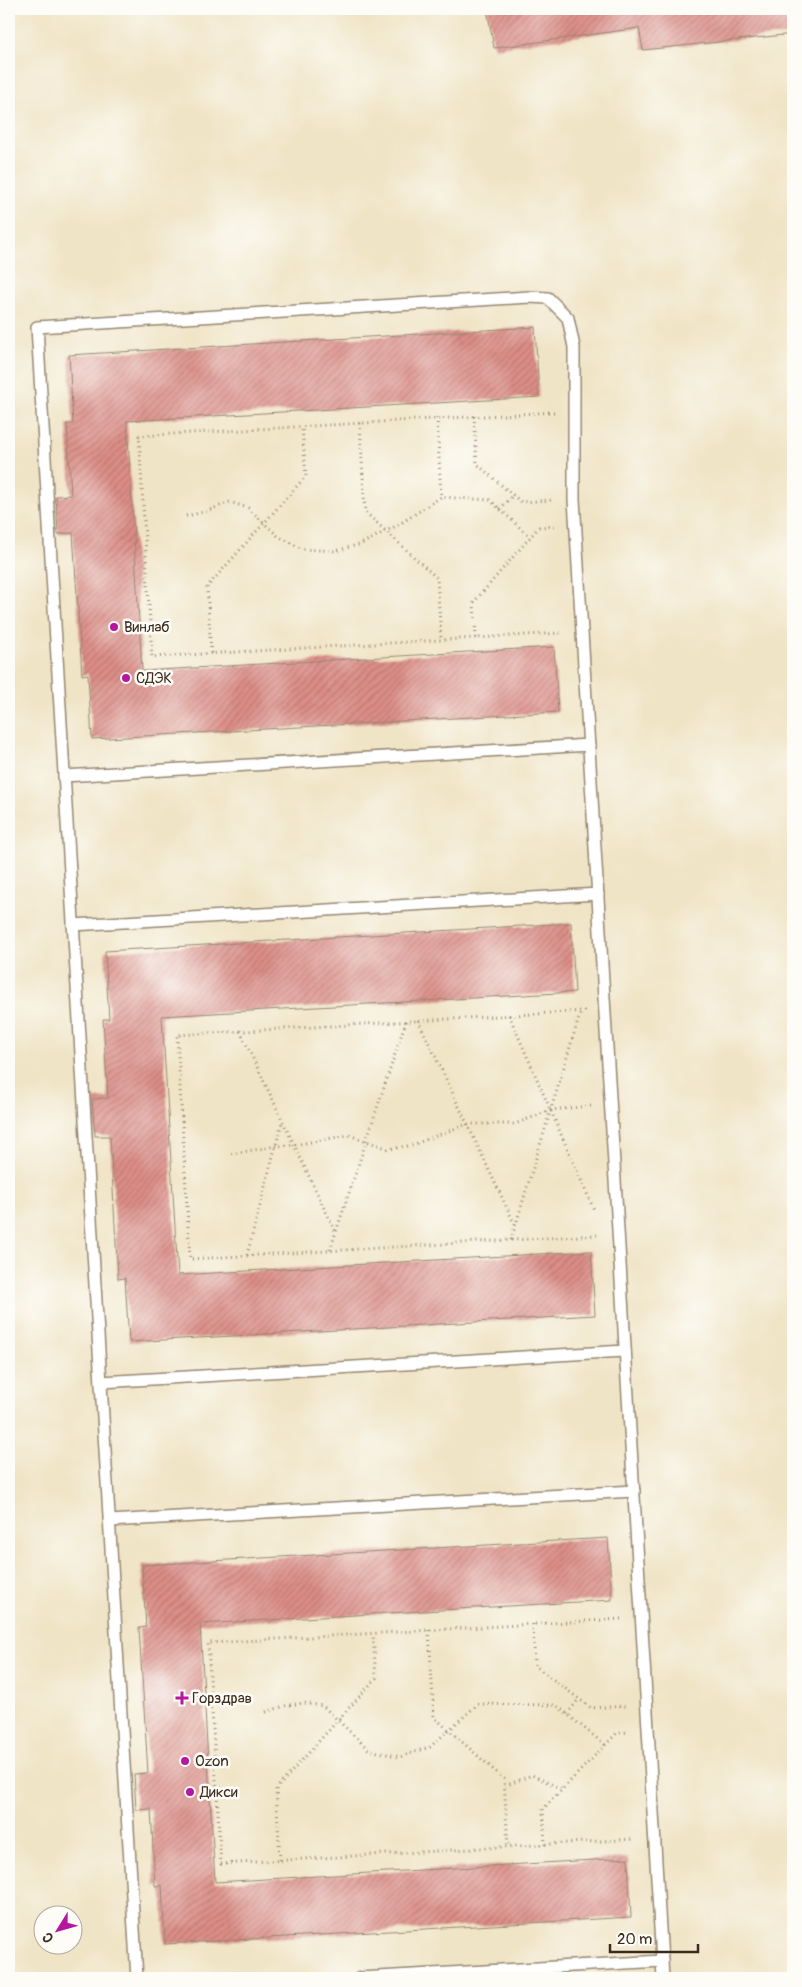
<svg xmlns="http://www.w3.org/2000/svg" width="802" height="1987" viewBox="0 0 802 1987" font-family="Pangolin,sans-serif">
  <style>
    .building { fill: url(#building-hatch) }
    .lines { fill: none; stroke-linecap: round; stroke-linejoin: round }
    .lane-casing { stroke: #968772; stroke-width: 14 }
    .path { stroke: #968772; stroke-width: 3; stroke-dasharray: 1 4; stroke-linecap: butt }
    .lane { stroke: #fff; stroke-width: 11 }
    .poi-dot { fill: #b5179e; stroke: #fdfcf7; stroke-width: 2 }
    .labels { text-anchor: middle; dominant-baseline: central; stroke-width: 5; stroke-linejoin: round; paint-order: stroke }
    .poi-label { font-size: 15px; fill: #3b2a1e; stroke: #fdfcf7; text-anchor: start }
  </style>
  <defs>
    <pattern id="building-hatch" width="6" height="6" patternUnits="userSpaceOnUse" patternTransform="scale(1.25)"><rect width="6" height="6" fill="#dd8e88"/><path d="M-1 1l2-2M0 6l6-6M5 7l2-2" fill="none" stroke="#b4746f"/></pattern>
  </defs>
  <rect width="100%" height="100%" fill="#fdfcf7"/>
  <filter id="ink" filterUnits="userSpaceOnUse"><feTurbulence type="fractalNoise" baseFrequency=".02" numOctaves="2"/><feDisplacementMap in="SourceGraphic" scale="10" xChannelSelector="R" yChannelSelector="G"/><feConvolveMatrix kernelMatrix="1 2 1 2 8 2 1 2 1" color-interpolation-filters="sRGB"/></filter>
  <filter id="wash" filterUnits="userSpaceOnUse"><feTurbulence type="fractalNoise" baseFrequency=".0096" numOctaves="4" result="noise"/><feDisplacementMap in="SourceGraphic" scale="20" xChannelSelector="R" yChannelSelector="G"/><feGaussianBlur stdDeviation="1.12" result="paint"/><feColorMatrix in="noise" values="0 0 0 0 0 0 0 0 0 0 0 0 0 0 0 0 0 1.4 0 .05"/><feComposite in="paint" operator="in"/></filter>
  <g filter="url(#wash)">
    <rect width="100%" height="100%" fill="#f0e4c6"/>
    <g id="blocks">
      <g class="building">
        <polygon points="487,9 793,9 793,34 643,50 639,28 494,48"/>
        <polygon points="535,327 539,397 127,421 142,671 554,647 558,712 92,739 88,674 82,675 73,533 58,534 56,496 71,495 67,424 73,424 69,355"/>
        <polygon points="571,923 575,992 162,1016 178,1275 591,1251 595,1315 129,1342 125,1278 118,1279 110,1136 95,1136 92,1099 108,1098 103,1019 109,1019 105,951"/>
        <polygon points="608,1538 612,1600 200,1624 215,1882 628,1858 631,1917 165,1944 162,1885 155,1886 151,1809 136,1810 134,1774 148,1773 139,1628 146,1627 142,1565"/>
      </g>
    </g>
  </g>
  <g filter="url(#ink)">
    <use href="#blocks" fill-opacity="0" stroke="#968772" stroke-width="1"/>
    <g class="lines">
      <defs>
        <g id="lane">
          <polyline points="64,776 589,745"/>
          <polyline points="73,925 598,894"/>
          <polyline points="101,1382 625,1351"/>
          <polyline points="109,1521 634,1491"/>
          <polyline points="137,1978 37,327 529,297 548,298 568,318 574,347 574,499 663,1978"/>
          <polyline points="360,1978 662,1961"/>
        </g>
      </defs>
      <use href="#lane" class="lane-casing"/>
      <g class="path">
        <polyline points="554,412 139,436 152,657 561,633"/>
        <polyline points="474,416 477,464 521,502 553,500"/>
        <polyline points="437,418 441,497"/>
        <polyline points="360,423 365,512 437,578 441,640"/>
        <polyline points="500,509 513,495"/>
        <polyline points="186,516 204,512 230,502 248,508 278,536 302,549 336,551 361,544 398,525 441,497 490,500 530,537"/>
        <polyline points="476,638 474,602 539,527 555,526"/>
        <polyline points="211,653 207,587 306,476 302,427"/>
        <polyline points="585,1011 177,1035 190,1259 597,1235"/>
        <polyline points="509,1015 595,1212"/>
        <polyline points="418,1020 515,1225"/>
        <polyline points="240,1031 336,1233"/>
        <polyline points="231,1154 276,1146 294,1145 349,1135 389,1149 412,1145 467,1124 515,1124 551,1110 591,1106"/>
        <polyline points="511,1240 581,1011"/>
        <polyline points="330,1250 406,1021"/>
        <polyline points="247,1255 282,1122"/>
        <polyline points="621,1619 208,1643 221,1864 634,1839"/>
        <polyline points="533,1624 535,1666 591,1708 626,1706"/>
        <polyline points="429,1630 434,1717 504,1779 508,1847"/>
        <polyline points="266,1712 288,1705 304,1703 323,1706 369,1750 400,1757 430,1747 478,1704 556,1705 605,1745"/>
        <polyline points="567,1714 579,1699"/>
        <polyline points="505,1786 532,1775 562,1789"/>
        <polyline points="545,1845 543,1809 617,1733 628,1732"/>
        <polyline points="280,1860 276,1789 376,1678 373,1634"/>
      </g>
      <use href="#lane" class="lane"/>
    </g>
  </g>
  <g class="poi-dot">
    <circle cx="114" cy="627" r="5"/>
    <circle cx="126" cy="678" r="5"/>
    <path d="M179.5 1690.5h5v5h5v5h-5v5h-5v-5h-5v-5h5z"/>
    <circle cx="185" cy="1761" r="5"/>
    <circle cx="190" cy="1792" r="5"/>
  </g>
  <g class="labels">
    <g class="poi-label">
      <text x="124" y="627">Винлаб</text>
      <text x="136" y="678">СДЭК</text>
      <text x="192" y="1698">Горздрав</text>
      <text x="195" y="1761">Ozon</text>
      <text x="200" y="1792">Дикси</text>
    </g>
  </g>
  <rect width="802" height="1987" fill="none" stroke="#fdfcf7" stroke-width="30"/>
  <g transform="translate(58 1930) rotate(233)"><circle r="24" fill="#fdfcf7" stroke="#afa8a0"/>
  <path d="M0-4L9 19L0 12L-9 19Z" fill="#b5179e"/>
  <text y="-8" font-size="14" font-weight="bold" text-anchor="middle" fill="#3b2a1e">С</text>
  </g>
  <path d="M610 1944v8h88v-8" fill="none" stroke="#3b2a1e" stroke-width="2.5"/>
  <text x="617" y="1944" font-size="15" fill="#3b2a1e" stroke="#fdfcf7" stroke-width="4" paint-order="stroke">20 m</text>
</svg>
